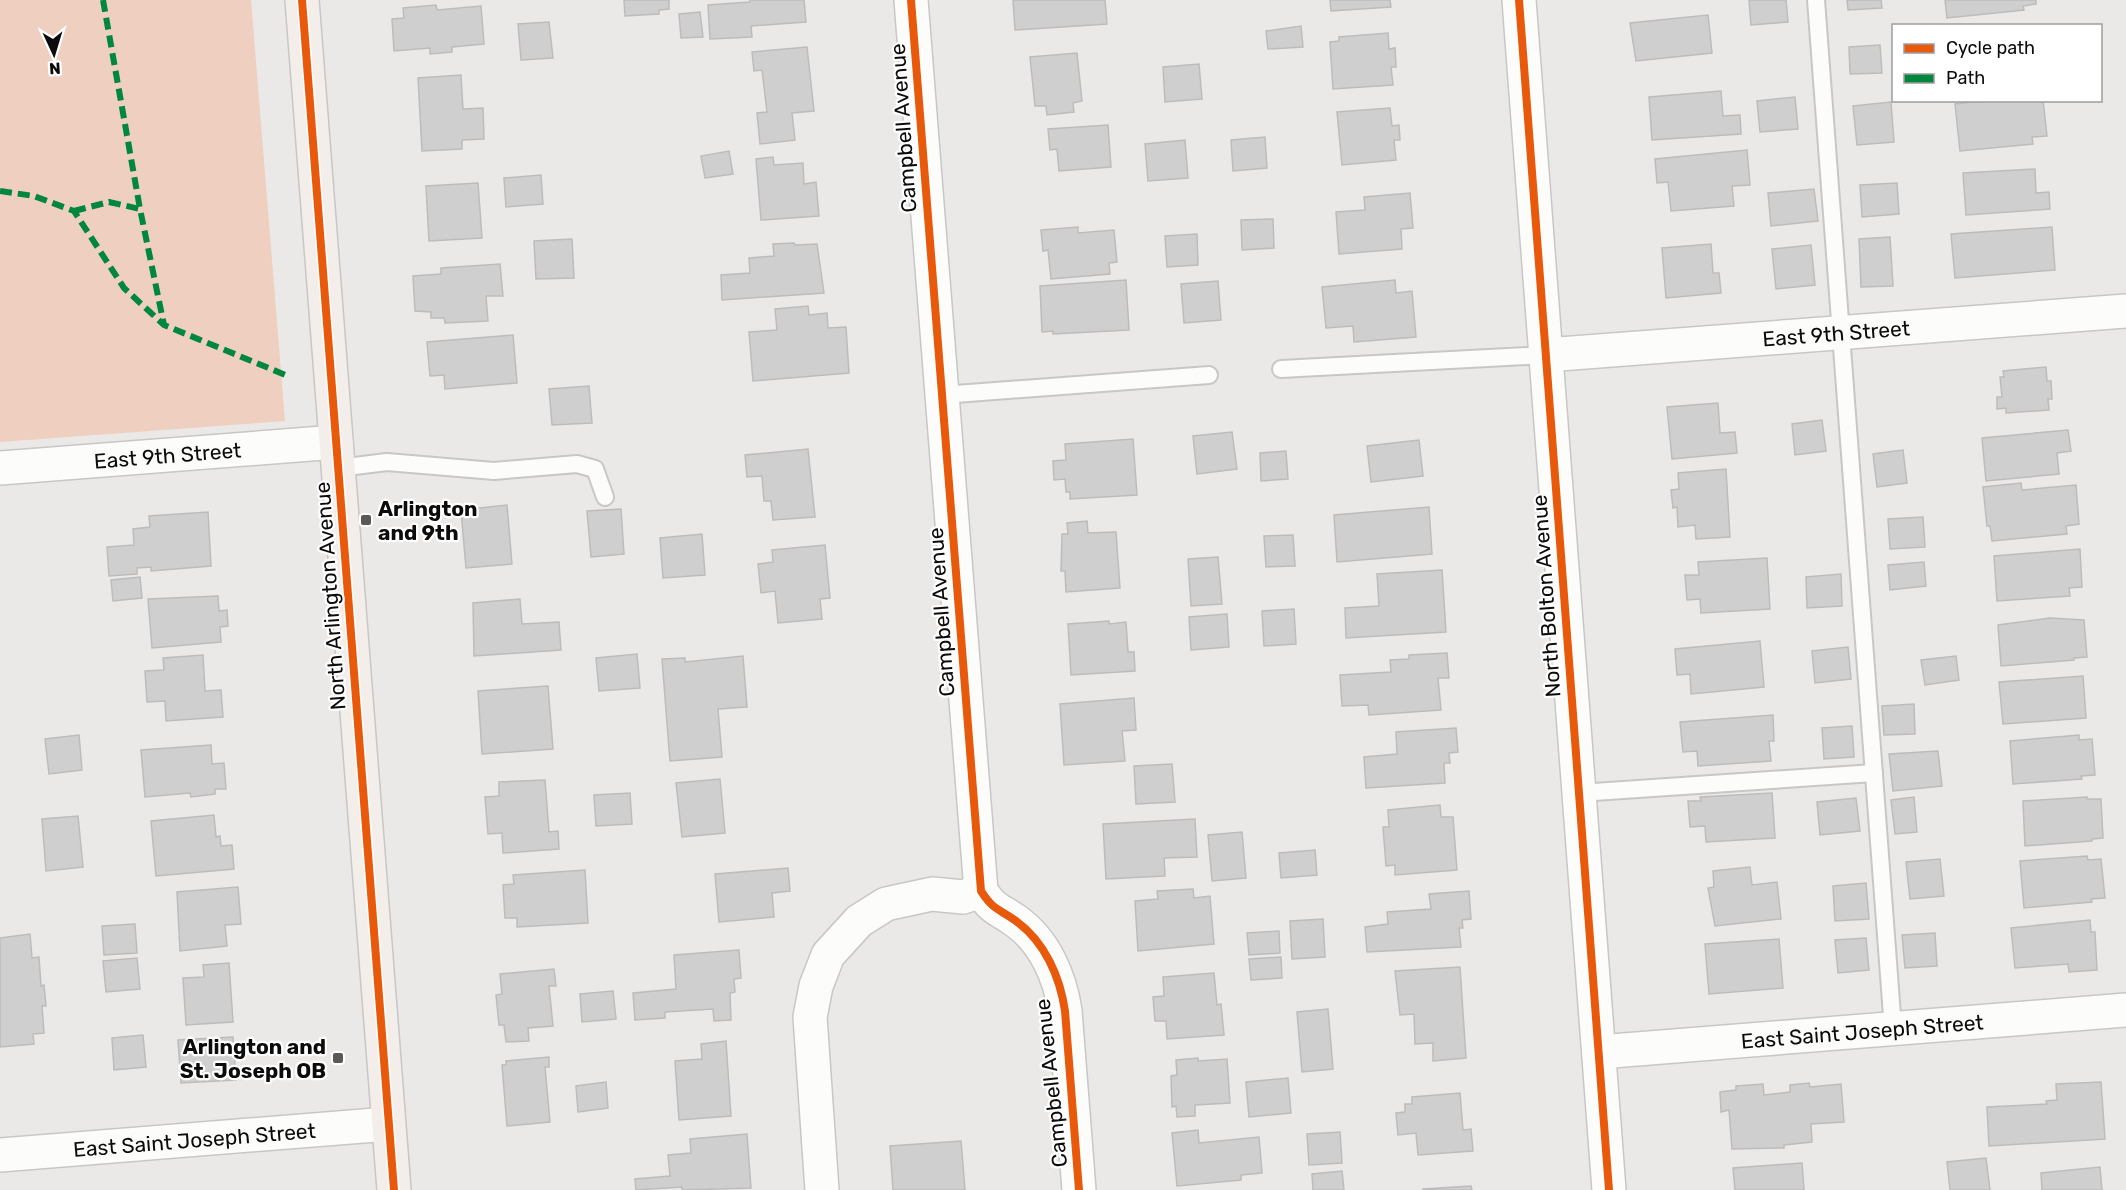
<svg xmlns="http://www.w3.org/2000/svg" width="2126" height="1190" viewBox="0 0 2126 1190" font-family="Rubik,sans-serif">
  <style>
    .green { fill: #eecfc0 }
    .building { fill: #d0cfcf; stroke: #bdbcbc; stroke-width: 1.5 }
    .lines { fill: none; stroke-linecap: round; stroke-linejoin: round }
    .service-casing { stroke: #c8c7c6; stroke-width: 20 }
    .minor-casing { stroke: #c8c7c6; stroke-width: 36 }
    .secondary-casing { stroke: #c8c7c6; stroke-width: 36 }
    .service { stroke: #fcfcfb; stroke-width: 16 }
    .minor { stroke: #fcfcfb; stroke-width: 33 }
    .secondary { stroke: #f4eeeb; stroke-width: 33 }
    .quiet { stroke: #00873e; stroke-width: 6; stroke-dasharray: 12 6; stroke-linecap: butt }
    .cycleway-casing { stroke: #fff; stroke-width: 11 }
    .cycleway { stroke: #e8590c; stroke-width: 8 }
    .poi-dot { fill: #5a5958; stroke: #fff; stroke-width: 2 }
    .labels { text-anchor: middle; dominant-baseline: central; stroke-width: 4.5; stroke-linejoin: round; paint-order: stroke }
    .street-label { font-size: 21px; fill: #0c0b0b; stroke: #fff }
    .poi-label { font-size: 21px; font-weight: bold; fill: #0c0b0b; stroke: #fff; text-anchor: start }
  </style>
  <rect width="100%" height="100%" fill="#ebe9e7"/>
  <polygon class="green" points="0,0 251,0 285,421 0,442"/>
  <g class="building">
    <polygon points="624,0 669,0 669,9 659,10 659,14 625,16"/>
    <polygon points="750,0 804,0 806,22 751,26 752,37 710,39 708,5 750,2"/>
    <polygon points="1013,0 1105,0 1107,24 1015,30"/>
    <polygon points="1330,0 1390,0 1391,7 1331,11"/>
    <polygon points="1749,0 1786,0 1788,22 1751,25"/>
    <polygon points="1847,0 1881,0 1882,8 1848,10"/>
    <polygon points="1945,0 2036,0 2036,4 2023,6 2024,10 1947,18"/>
    <polygon points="436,5 437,10 481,6 484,44 452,47 452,52 430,54 430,48 394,51 392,19 404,18 403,8"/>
    <polygon points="700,12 703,37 681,38 679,14"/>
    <polygon points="1708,15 1712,53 1636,61 1630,23"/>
    <polygon points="549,22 553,58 521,60 518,24"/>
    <polygon points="1301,26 1303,47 1268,49 1266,31"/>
    <polygon points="1388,33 1389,49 1395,48 1396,67 1391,67 1393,85 1333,89 1330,42 1339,41 1339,37"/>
    <polygon points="1880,45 1882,73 1850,74 1849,47"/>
    <polygon points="807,47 814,111 792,113 795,140 760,144 757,113 767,112 762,70 754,71 752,52"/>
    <polygon points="1077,53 1082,101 1073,103 1074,112 1047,115 1046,106 1035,106 1030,57"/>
    <polygon points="1199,64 1202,99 1165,102 1163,67"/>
    <polygon points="461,75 463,109 483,108 484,139 462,140 462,149 422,151 418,78"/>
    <polygon points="1721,91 1723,116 1740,115 1741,134 1652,140 1649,97"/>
    <polygon points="1795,97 1798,129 1760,132 1757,101"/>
    <polygon points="1990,100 2043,100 2047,136 2032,137 2033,144 1960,151 1955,104"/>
    <polygon points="1891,102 1894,142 1857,145 1853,106"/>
    <polygon points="1390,108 1392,126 1399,125 1400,140 1394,140 1396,160 1342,165 1337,112"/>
    <polygon points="1108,125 1111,167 1059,171 1057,149 1050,150 1048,129"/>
    <polygon points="1265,137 1267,168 1233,171 1231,140"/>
    <polygon points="1185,140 1188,178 1148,181 1145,144"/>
    <polygon points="1747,150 1750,185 1732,186 1734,206 1671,211 1668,182 1657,183 1655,159"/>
    <polygon points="729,151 733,174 705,178 701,156"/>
    <polygon points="773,157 774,165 803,163 804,184 816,182 819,216 761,220 756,159"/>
    <polygon points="2035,169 2036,193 2049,192 2050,209 1966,215 1963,173"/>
    <polygon points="541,175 543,204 506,207 504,178"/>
    <polygon points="478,183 482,238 429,241 426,186"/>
    <polygon points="1897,183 1899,214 1862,217 1860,185"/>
    <polygon points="1814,189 1818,221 1771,226 1768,193"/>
    <polygon points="1410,193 1413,228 1401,229 1402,249 1339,254 1336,212 1365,210 1364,197"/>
    <polygon points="1273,219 1274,248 1242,250 1241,220"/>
    <polygon points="1078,227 1078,233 1114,230 1117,262 1109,263 1110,274 1051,279 1048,250 1043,251 1041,230"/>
    <polygon points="2052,227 2055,270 1955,278 1951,234"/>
    <polygon points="1197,234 1198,265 1167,267 1165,236"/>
    <polygon points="1890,237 1893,286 1861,287 1859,239"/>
    <polygon points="572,239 574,278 536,279 534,241"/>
    <polygon points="794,243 795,245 817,244 824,293 722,300 721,275 750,273 749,258 774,256 773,244"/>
    <polygon points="1711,244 1713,273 1719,273 1721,293 1666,298 1662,248"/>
    <polygon points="1811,245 1815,285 1776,289 1772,249"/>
    <polygon points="500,264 503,296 486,296 488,321 445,323 444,318 431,318 431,312 415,311 413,276 441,274 441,268"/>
    <polygon points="1126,280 1129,330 1053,334 1053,331 1042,332 1040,286"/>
    <polygon points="1395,280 1396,293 1412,291 1416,337 1354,342 1353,326 1326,328 1322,287"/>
    <polygon points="1218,281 1221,320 1184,323 1181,284"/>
    <polygon points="808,306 809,315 827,313 828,328 846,327 849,373 753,381 749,332 777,330 775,309"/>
    <polygon points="513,335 517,383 445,389 444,375 430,376 427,342"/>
    <polygon points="2046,367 2047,381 2051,381 2052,399 2048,399 2049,410 2006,413 2006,408 1997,409 1997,397 2002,397 2000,377 2004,377 2003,371"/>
    <polygon points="589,386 592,423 552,425 549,389"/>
    <polygon points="1718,403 1720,433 1735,432 1737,453 1672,459 1667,407"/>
    <polygon points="1822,420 1826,451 1795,455 1792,424"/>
    <polygon points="2068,430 2071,451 2057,453 2059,474 1986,481 1982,438"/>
    <polygon points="1232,432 1237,469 1197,474 1193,436"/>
    <polygon points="1133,439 1137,495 1070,499 1070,492 1066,492 1065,479 1054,480 1053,461 1066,460 1065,444"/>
    <polygon points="1419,440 1423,476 1371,482 1367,446"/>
    <polygon points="808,449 815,517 773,520 771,501 764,501 762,476 747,477 745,455"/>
    <polygon points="1903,450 1907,483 1877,487 1873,454"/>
    <polygon points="1286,451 1288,479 1261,481 1260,453"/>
    <polygon points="1726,469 1730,537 1696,539 1695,525 1678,527 1677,507 1673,508 1671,490 1679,489 1678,473"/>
    <polygon points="2021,483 2022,490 2076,485 2079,524 2066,526 2067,534 1992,541 1990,526 1987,526 1983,487"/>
    <polygon points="507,505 512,564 466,568 461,510"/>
    <polygon points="1429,507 1432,554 1337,562 1334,515"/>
    <polygon points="621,509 624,554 591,557 587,511"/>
    <polygon points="208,512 211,566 151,571 151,567 137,568 137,574 109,576 107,547 134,545 133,529 150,527 149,516"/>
    <polygon points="1923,517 1925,547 1890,549 1888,519"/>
    <polygon points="1087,521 1088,533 1116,532 1120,588 1066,592 1065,571 1061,571 1062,534 1068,534 1067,523"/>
    <polygon points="702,534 705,575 663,578 660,538"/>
    <polygon points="1293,535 1295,566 1266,567 1264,536"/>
    <polygon points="825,545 830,598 820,599 822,619 778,623 775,591 761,593 758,564 773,562 772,550"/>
    <polygon points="2080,549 2082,587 2069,588 2070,596 1997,601 1994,556"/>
    <polygon points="1218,557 1222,604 1191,606 1188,559"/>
    <polygon points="1767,558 1770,609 1701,613 1700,599 1687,600 1685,575 1699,575 1698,562"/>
    <polygon points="1924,562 1926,586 1890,590 1888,565"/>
    <polygon points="1442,570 1446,632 1346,638 1345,608 1379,606 1377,574"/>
    <polygon points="1841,574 1842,606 1807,608 1806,577"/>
    <polygon points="140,577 142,598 113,601 111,580"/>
    <polygon points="218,596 219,611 227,610 228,626 220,627 221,642 152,648 148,599"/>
    <polygon points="520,599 522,624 559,622 561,650 474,656 473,603"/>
    <polygon points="1294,609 1296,644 1264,646 1262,611"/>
    <polygon points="1227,614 1229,647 1191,650 1189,617"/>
    <polygon points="2050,618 2084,620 2087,657 2074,658 2074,660 2001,666 1998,625"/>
    <polygon points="1109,621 1109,624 1126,622 1128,652 1134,652 1135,671 1071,675 1068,624"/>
    <polygon points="1760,641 1764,687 1691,694 1690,674 1677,675 1675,649"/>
    <polygon points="1848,647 1851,679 1815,683 1812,651"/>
    <polygon points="1447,653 1449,678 1438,678 1441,710 1369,715 1368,705 1342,706 1340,675 1391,672 1390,660 1409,659 1409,655"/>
    <polygon points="637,654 640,688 599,691 596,658"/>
    <polygon points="203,655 205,691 221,690 223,717 166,721 165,701 147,702 145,671 164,670 163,658"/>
    <polygon points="743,656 747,707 718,709 722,757 670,761 662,659 685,658 685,662"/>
    <polygon points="1956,656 1959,680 1925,685 1921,660"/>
    <polygon points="2083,676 2086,718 2003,724 1999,682"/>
    <polygon points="548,686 553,749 482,754 478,691"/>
    <polygon points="1134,698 1136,730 1122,731 1125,761 1064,765 1060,704"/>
    <polygon points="1914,704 1915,734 1884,735 1882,706"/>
    <polygon points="1773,715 1774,741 1769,741 1771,761 1698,766 1697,751 1683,752 1680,722"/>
    <polygon points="1852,726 1854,757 1824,759 1822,728"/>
    <polygon points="1456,728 1458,752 1449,753 1450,763 1444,763 1445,783 1366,788 1364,757 1397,754 1396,732"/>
    <polygon points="79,735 82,770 49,774 45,739"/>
    <polygon points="2079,735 2079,740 2092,739 2095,775 2081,776 2082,779 2013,784 2010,741"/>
    <polygon points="211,745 212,764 224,763 226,789 215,789 215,794 191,797 190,793 145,797 141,750"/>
    <polygon points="1938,751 1942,786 1893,791 1889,754"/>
    <polygon points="1172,764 1175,802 1136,804 1134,766"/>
    <polygon points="720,779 725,833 682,837 676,783"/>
    <polygon points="545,780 549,832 558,831 559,849 503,853 502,833 488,834 485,797 499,796 499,782"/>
    <polygon points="630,793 632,824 596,826 594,795"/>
    <polygon points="1772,793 1775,838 1706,842 1705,826 1690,827 1688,801 1701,801 1700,797"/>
    <polygon points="1914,797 1917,832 1895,834 1891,800"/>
    <polygon points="2087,797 2087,799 2101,799 2103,838 2092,839 2092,841 2025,846 2023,801"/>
    <polygon points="1856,798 1860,831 1820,835 1817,802"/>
    <polygon points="1440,805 1441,817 1453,817 1457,870 1395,875 1395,865 1386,866 1383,827 1389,827 1388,810"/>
    <polygon points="214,815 216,837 220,836 221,846 232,845 234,869 156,876 151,821"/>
    <polygon points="78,816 83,867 46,871 42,819"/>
    <polygon points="1195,819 1197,857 1164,858 1165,876 1106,879 1103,824"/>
    <polygon points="1242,832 1246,878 1212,881 1208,835"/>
    <polygon points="1315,850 1317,875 1281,878 1279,853"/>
    <polygon points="2087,856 2088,860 2101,859 2105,898 2091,899 2092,902 2024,908 2020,861"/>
    <polygon points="1940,859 1944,896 1910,899 1906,862"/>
    <polygon points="1750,867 1752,885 1777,882 1781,919 1715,926 1708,888 1714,887 1713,871"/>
    <polygon points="788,868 790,891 772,893 774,917 719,922 715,874"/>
    <polygon points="585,870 588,923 517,927 517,918 505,918 503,885 514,884 513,875"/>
    <polygon points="1866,883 1869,919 1835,921 1833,886"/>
    <polygon points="238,887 241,924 225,925 227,946 180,951 177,892"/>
    <polygon points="1193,889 1194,898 1210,896 1214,944 1138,951 1135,901 1158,899 1157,891"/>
    <polygon points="1469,891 1471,919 1462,920 1463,928 1459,928 1461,947 1367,952 1365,927 1388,924 1387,912 1431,909 1429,894"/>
    <polygon points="1323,919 1325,957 1292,959 1290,921"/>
    <polygon points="2090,920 2091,932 2095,932 2097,970 2069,972 2068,964 2015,968 2011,928"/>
    <polygon points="135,924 137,953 104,955 102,926"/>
    <polygon points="1279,931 1280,953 1249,955 1247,933"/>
    <polygon points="1935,933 1937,966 1905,968 1902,935"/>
    <polygon points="30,934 32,958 39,957 41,986 44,985 46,1006 42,1006 44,1033 33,1034 34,1044 0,1047 0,938"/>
    <polygon points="1866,938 1869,970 1838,973 1835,940"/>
    <polygon points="1779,939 1783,988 1709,994 1705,944"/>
    <polygon points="739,950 741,978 734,979 735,992 730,993 731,1020 714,1021 713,1009 665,1012 665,1018 635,1020 633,993 676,989 674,955"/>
    <polygon points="1281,957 1282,978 1251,980 1249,959"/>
    <polygon points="137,958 140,989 106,992 103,961"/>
    <polygon points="229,963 233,1022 186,1025 183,978 204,977 203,965"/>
    <polygon points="1460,967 1466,1058 1433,1061 1433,1043 1415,1044 1414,1014 1400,1015 1395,971"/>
    <polygon points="554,969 556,986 549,986 553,1026 528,1028 529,1041 506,1042 504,1025 499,1025 496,995 502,994 500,974"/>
    <polygon points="1214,973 1217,1005 1221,1004 1224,1035 1167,1039 1166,1021 1155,1021 1153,997 1164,996 1163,977"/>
    <polygon points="613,991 616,1019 582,1022 580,994"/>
    <polygon points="1328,1009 1333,1069 1302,1072 1297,1012"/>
    <polygon points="143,1035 146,1067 114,1070 112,1038"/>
    <polygon points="233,1037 236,1080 181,1083 178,1040"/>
    <polygon points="726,1041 731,1116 679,1120 675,1061 702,1059 701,1044"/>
    <polygon points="549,1057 549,1067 545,1067 550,1122 507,1126 502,1065 506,1065 506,1061"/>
    <polygon points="1198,1058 1198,1061 1227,1059 1230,1103 1195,1105 1195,1116 1177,1117 1176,1106 1172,1107 1171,1076 1177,1075 1176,1060"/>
    <polygon points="1288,1078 1291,1113 1249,1117 1246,1082"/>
    <polygon points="606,1082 608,1108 578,1112 576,1086"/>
    <polygon points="2101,1082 2105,1139 1989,1146 1987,1107 2047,1104 2046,1101 2057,1100 2056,1084"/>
    <polygon points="1809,1083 1810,1087 1841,1084 1844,1122 1811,1124 1812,1142 1784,1145 1784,1148 1732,1149 1729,1110 1721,1112 1720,1092 1736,1090 1736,1086 1763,1084 1764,1095 1790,1092 1790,1085"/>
    <polygon points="1460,1093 1463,1130 1471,1129 1473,1151 1418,1155 1416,1133 1398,1135 1396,1113 1405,1112 1405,1104 1412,1104 1412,1097"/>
    <polygon points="1198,1130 1199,1143 1259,1137 1262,1173 1241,1175 1241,1180 1177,1186 1172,1133"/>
    <polygon points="1340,1132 1342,1163 1309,1165 1307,1134"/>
    <polygon points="747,1134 751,1188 682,1190 682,1187 636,1190 635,1179 670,1176 668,1155 691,1153 690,1139"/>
    <polygon points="961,1141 965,1190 893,1190 890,1146"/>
    <polygon points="1986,1158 1990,1190 1950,1190 1947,1162"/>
    <polygon points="1802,1163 1804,1190 1735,1190 1733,1168"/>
    <polygon points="2100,1167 2102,1190 2042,1190 2041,1173"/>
    <polygon points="1342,1171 1344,1190 1313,1190 1312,1174"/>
    <polygon points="1471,1186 1472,1190 1423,1190 1423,1189"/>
  </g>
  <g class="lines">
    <defs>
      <g id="service">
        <polyline points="1816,0 1893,1029"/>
        <polyline points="1281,369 1546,355"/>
        <polyline points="942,395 1209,375"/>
        <polyline points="338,468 387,462 494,471 577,464 595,469 605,497"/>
        <polyline points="1579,793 1874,773"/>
      </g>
      <g id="minor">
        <path d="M911 0 981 891C994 911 998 908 1016 921 1045 942 1060 977 1065 1011L1079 1190"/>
        <polyline points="1519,0 1609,1190"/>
        <path id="s1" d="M1546 355 2126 311"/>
        <path id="s2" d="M0 468 336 442"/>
        <path id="s3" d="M1599 1052 2126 1010"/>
        <path id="s4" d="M0 1155 388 1124"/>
        <polyline points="822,1190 810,1017 816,986 828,955 859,921 886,904 932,894 963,897 981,891"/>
      </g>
      <polyline id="secondary" points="302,0 394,1190"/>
    </defs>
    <use href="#service" class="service-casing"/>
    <use href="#minor" class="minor-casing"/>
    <use href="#secondary" class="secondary-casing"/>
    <use href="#service" class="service"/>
    <use href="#minor" class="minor"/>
    <use href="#secondary" class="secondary"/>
    <g class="quiet">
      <polyline points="103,0 140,209"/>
      <polyline points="0,191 34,196 74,211 124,288 164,325 288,376"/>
      <polyline points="74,211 109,202 140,209 164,325"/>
    </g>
    <defs>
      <g id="cycleway">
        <polyline points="302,0 394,1190"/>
        <path d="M911 0 981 891C994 911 998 908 1016 921 1045 942 1060 977 1065 1011L1079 1190"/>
        <polyline points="1519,0 1609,1190"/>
      </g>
    </defs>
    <use href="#cycleway" class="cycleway-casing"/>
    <use href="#cycleway" class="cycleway"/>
  </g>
  <g class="poi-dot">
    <rect x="360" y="514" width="12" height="12" rx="3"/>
    <rect x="332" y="1052" width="12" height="12" rx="3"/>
  </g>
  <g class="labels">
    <g class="street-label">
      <text transform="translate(903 128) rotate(-94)">Campbell Avenue</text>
      <text stroke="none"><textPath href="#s1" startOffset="291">East 9th Street</textPath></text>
      <text stroke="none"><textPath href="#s2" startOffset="168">East 9th Street</textPath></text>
      <text transform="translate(330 596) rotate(-94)">North Arlington Avenue</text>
      <text transform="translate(1546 596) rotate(-94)">North Bolton Avenue</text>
      <text transform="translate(941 612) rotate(-94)">Campbell Avenue</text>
      <text stroke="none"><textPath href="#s3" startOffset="264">East Saint Joseph Street</textPath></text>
      <text transform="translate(1051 1083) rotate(-96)">Campbell Avenue</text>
      <text stroke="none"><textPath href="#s4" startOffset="195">East Saint Joseph Street</textPath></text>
    </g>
    <g class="poi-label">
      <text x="378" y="508">Arlington<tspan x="378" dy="24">and 9th</tspan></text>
      <text x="326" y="1046" text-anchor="end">Arlington and<tspan x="326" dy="24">St. Joseph OB</tspan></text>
    </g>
  </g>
  <rect x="1892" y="24" width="210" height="78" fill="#ffffff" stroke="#9e9d9d" stroke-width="1.5"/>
  <rect x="1904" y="44" width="30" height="9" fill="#e8590c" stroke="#9e9d9d" stroke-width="1.5"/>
  <text x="1946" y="54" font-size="18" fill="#0c0b0b">Cycle path</text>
  <rect x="1904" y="74" width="30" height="9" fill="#00873e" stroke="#9e9d9d" stroke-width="1.5"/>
  <text x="1946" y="84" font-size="18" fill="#0c0b0b">Path</text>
  <g transform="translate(54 54) rotate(176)" stroke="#ffffff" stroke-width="4.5" paint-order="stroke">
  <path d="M0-4.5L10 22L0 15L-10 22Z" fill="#0c0b0b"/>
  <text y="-9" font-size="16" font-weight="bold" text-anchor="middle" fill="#0c0b0b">N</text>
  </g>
</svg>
